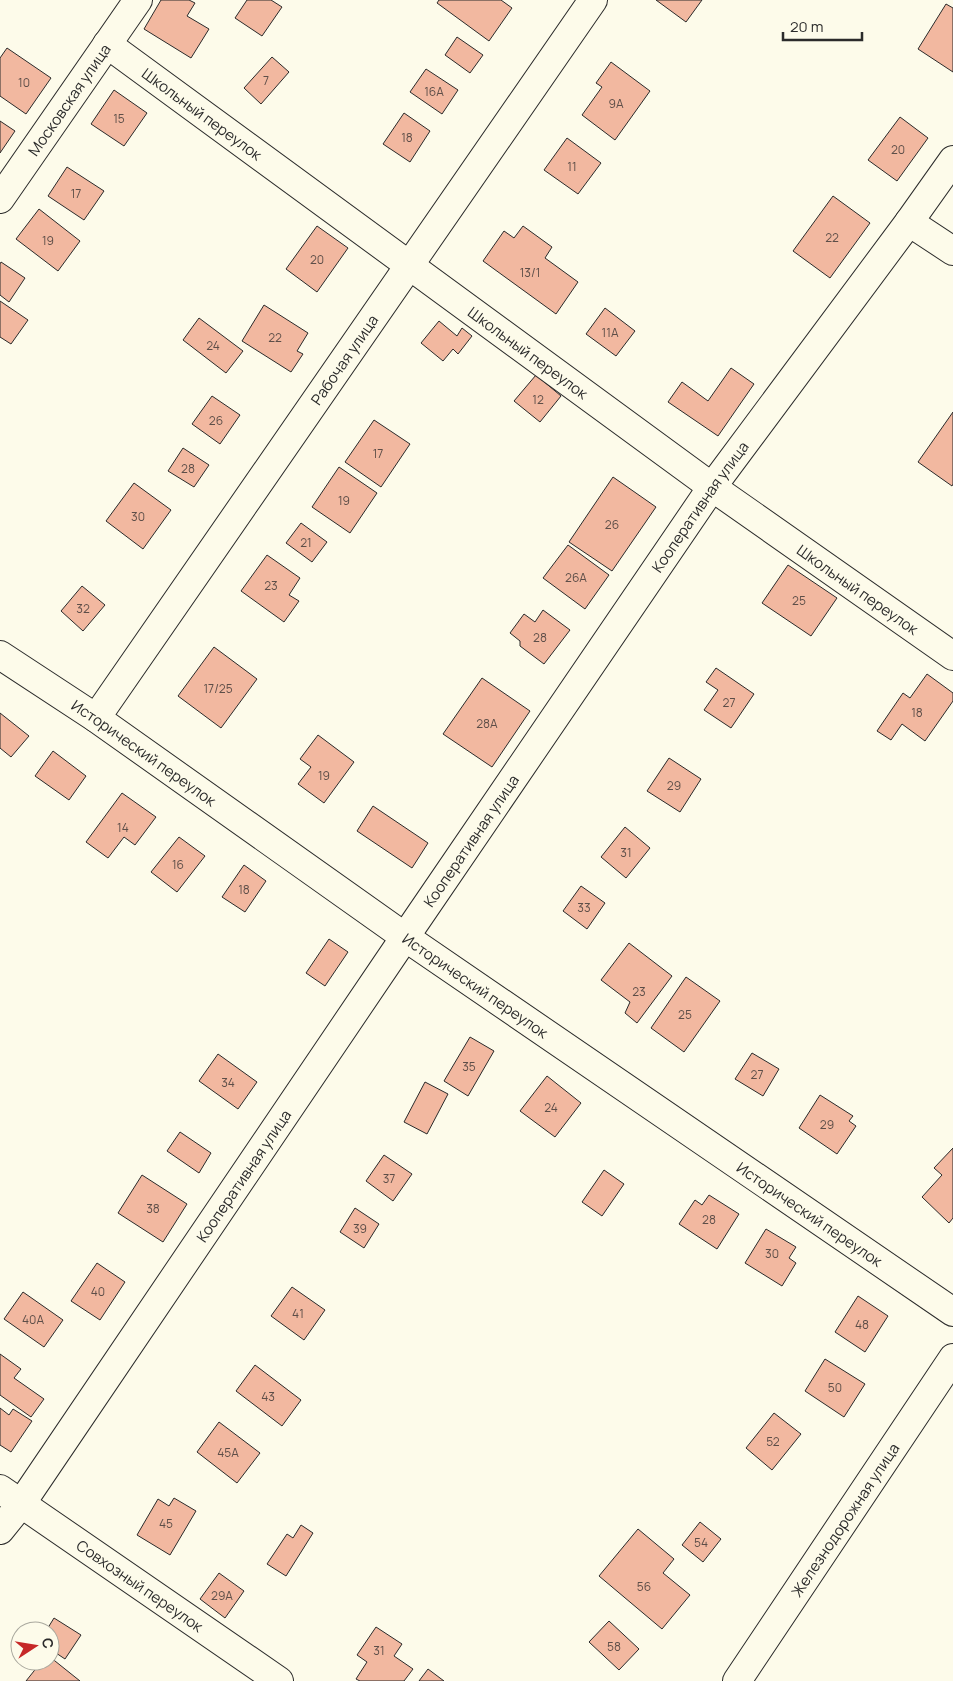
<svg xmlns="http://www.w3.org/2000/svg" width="953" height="1681" viewBox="0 0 953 1681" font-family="Manrope,sans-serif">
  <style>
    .building { fill: #f2b8a0; stroke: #2b2b2b }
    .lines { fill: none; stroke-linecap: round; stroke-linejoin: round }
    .minor-casing { stroke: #2b2b2b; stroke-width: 30 }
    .major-casing { stroke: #2b2b2b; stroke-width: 30 }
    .minor { stroke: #fdfbea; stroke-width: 28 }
    .major { stroke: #fdfbea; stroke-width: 28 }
    .labels { text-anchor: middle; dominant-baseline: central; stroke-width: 4; stroke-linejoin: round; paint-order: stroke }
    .number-label { font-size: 12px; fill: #5d4e48 }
    .street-label { font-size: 15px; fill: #2b2b2b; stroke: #fdfbea }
  </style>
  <rect width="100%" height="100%" fill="#fdfbea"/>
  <g class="building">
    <polygon points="161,0 189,0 195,3 187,16 209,29 191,58 144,29"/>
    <polygon points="247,0 271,0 282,7 262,36 235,18"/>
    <polygon points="439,0 501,0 512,8 489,41 437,3"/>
    <polygon points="656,0 702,0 686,22"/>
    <polygon points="946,4 953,8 953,72 918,49"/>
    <polygon points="457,37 483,55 470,73 445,55"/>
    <polygon points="7,48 51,78 26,114 0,96 0,58"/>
    <polygon points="272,57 289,72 261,104 244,88"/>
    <polygon points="611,62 650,91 615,140 582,115 602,87 596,83"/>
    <polygon points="426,69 458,90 442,114 410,92"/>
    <polygon points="114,90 147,113 124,146 91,124"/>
    <polygon points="404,113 430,131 410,162 383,144"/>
    <polygon points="900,117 928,138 897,181 868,160"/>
    <polygon points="0,121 15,131 0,153"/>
    <polygon points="567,138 601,163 578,194 544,170"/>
    <polygon points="67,167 104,191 84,220 48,196"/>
    <polygon points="833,196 870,223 830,278 793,251"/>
    <polygon points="39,209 80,241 58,271 16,239"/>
    <polygon points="317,226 348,248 317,292 286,269"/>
    <polygon points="523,226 552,247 545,258 578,282 556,314 483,261 504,231 514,238"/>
    <polygon points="1,262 25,278 9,302 0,295 0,264"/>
    <polygon points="0,301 28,320 11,344 0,337"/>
    <polygon points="264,305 308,333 297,351 303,354 291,372 242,341"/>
    <polygon points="605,308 635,331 616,356 586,334"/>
    <polygon points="199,318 243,351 226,373 183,340"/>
    <polygon points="439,321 457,336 462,328 472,336 458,354 453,349 443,361 421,343"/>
    <polygon points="731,368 754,384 718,436 668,402 682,382 708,401"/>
    <polygon points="536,375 561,396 540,422 514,401"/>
    <polygon points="212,396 240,415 220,444 192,424"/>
    <polygon points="953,412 953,484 952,486 918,462"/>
    <polygon points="374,420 410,444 381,487 345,462"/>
    <polygon points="183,448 209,465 194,487 168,471"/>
    <polygon points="339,467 377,493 350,533 312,507"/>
    <polygon points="613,477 656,507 612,571 569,542"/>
    <polygon points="134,483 171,510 143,549 106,521"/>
    <polygon points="301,523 327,542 312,562 286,543"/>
    <polygon points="568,545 609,575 585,609 543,578"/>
    <polygon points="267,555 300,578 289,595 299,601 284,622 241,591"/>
    <polygon points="788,565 837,598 811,636 762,603"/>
    <polygon points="82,586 105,605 83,631 61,611"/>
    <polygon points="543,610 570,630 544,664 520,646 520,641 510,633 524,614 535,622"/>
    <polygon points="214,647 257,679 221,728 178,696"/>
    <polygon points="716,668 754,694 731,728 704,710 718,690 706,682"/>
    <polygon points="927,674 953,693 953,701 925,741 902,724 891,740 877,731 903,693 910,698"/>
    <polygon points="482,678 530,711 492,767 443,734"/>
    <polygon points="0,713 29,736 11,757 0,748"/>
    <polygon points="318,735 354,762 324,803 298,784 311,767 300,759"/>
    <polygon points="53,751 86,776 69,800 35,776"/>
    <polygon points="669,758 701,779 680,812 647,791"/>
    <polygon points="122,793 156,817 135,845 124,837 108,858 86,842"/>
    <polygon points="373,806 428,843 412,868 357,831"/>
    <polygon points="625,827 650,848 626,878 601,857"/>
    <polygon points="179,837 205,856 177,892 151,872"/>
    <polygon points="244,865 266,881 245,912 222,897"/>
    <polygon points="581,886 605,903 587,929 563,911"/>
    <polygon points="329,939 348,952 325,986 306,973"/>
    <polygon points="629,943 672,976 637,1023 625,1013 630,1002 601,980"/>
    <polygon points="686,977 720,1001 684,1052 651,1028"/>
    <polygon points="470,1037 494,1051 468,1096 444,1081"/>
    <polygon points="752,1053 779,1069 763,1096 735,1079"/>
    <polygon points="218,1054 257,1082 238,1109 199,1081"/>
    <polygon points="547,1076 581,1103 555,1137 520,1111"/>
    <polygon points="425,1082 448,1094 427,1134 404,1122"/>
    <polygon points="820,1095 853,1116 849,1121 856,1126 837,1154 799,1128"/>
    <polygon points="180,1132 211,1153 199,1173 167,1151"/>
    <polygon points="953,1148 953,1218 949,1223 922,1197 942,1175 934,1168"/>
    <polygon points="384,1155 412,1174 393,1201 366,1181"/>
    <polygon points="604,1170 624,1184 602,1216 582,1202"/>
    <polygon points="142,1175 187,1204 163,1242 118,1213"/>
    <polygon points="709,1195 739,1214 717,1249 679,1224 695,1200 702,1205"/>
    <polygon points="355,1208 379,1224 364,1248 340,1232"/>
    <polygon points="766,1229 796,1247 789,1258 796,1263 782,1286 745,1263"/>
    <polygon points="97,1263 125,1282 100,1320 71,1301"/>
    <polygon points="292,1287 325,1310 304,1340 271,1316"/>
    <polygon points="23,1292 63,1320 44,1347 4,1319"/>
    <polygon points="858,1296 888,1316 865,1352 835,1332"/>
    <polygon points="0,1354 21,1369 14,1378 44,1399 31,1417 0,1395"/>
    <polygon points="825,1359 865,1384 844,1417 805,1391"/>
    <polygon points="255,1365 301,1400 282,1426 236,1391"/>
    <polygon points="0,1408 9,1415 13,1409 32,1421 11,1452 0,1445"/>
    <polygon points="774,1413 801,1434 772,1470 746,1448"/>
    <polygon points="219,1422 260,1453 237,1483 197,1452"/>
    <polygon points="174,1498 196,1511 170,1555 137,1535 158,1499 169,1506"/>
    <polygon points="700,1522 721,1539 703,1562 682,1545"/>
    <polygon points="301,1525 313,1533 286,1576 267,1564 287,1534 293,1538"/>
    <polygon points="638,1529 674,1559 663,1573 690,1595 662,1629 599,1576"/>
    <polygon points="219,1573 244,1591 225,1618 200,1599"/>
    <polygon points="54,1618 81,1635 65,1659 50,1649 50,1631 46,1631"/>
    <polygon points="609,1621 639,1649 619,1670 589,1642"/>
    <polygon points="376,1627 402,1644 394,1656 413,1669 404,1681 360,1681 356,1679 367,1662 357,1655"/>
    <polygon points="50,1657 80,1681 26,1681 42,1661 50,1661"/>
    <polygon points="428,1669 444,1681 419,1681"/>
  </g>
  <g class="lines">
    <defs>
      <g id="minor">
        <path id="s1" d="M107 44 712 487 953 656"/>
        <path id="s2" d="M0 199 138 0"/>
        <polyline points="909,222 953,251"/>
        <path id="s3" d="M0 655 96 718 405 937 953 1312"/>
        <path id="s4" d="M96 718 593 0"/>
        <path id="s5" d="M0 1489 279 1681"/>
        <path id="s6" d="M0 1530 21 1504 405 937 712 487 909 222 953 160"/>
      </g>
      <g id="major">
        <path id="s7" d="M737 1681 953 1358"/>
      </g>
    </defs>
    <use href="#minor" class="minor-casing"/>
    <use href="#major" class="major-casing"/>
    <use href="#minor" class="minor"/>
    <use href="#major" class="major"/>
  </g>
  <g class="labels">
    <g class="number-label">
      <text x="266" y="80">7</text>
      <text x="24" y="82">10</text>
      <text x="434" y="91">16А</text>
      <text x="616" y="103">9А</text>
      <text x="119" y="118">15</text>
      <text x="407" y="137">18</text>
      <text x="898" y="149">20</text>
      <text x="572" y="166">11</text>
      <text x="76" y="193">17</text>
      <text x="832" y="237">22</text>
      <text x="48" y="240">19</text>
      <text x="317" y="259">20</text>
      <text x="530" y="272">13/1</text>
      <text x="610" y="332">11А</text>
      <text x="275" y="337">22</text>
      <text x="213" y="345">24</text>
      <text x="538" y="399">12</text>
      <text x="216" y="420">26</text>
      <text x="378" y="453">17</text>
      <text x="188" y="468">28</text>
      <text x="344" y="500">19</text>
      <text x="138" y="516">30</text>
      <text x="612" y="524">26</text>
      <text x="306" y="542">21</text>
      <text x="576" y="577">26А</text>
      <text x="271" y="585">23</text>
      <text x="799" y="600">25</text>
      <text x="83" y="608">32</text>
      <text x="540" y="637">28</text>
      <text x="218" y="688">17/25</text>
      <text x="729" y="702">27</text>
      <text x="917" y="712">18</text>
      <text x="487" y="723">28А</text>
      <text x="324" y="775">19</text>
      <text x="674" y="785">29</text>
      <text x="123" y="827">14</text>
      <text x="626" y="852">31</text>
      <text x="178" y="864">16</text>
      <text x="244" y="889">18</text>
      <text x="584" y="907">33</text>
      <text x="639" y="991">23</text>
      <text x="685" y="1014">25</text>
      <text x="469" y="1066">35</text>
      <text x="757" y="1074">27</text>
      <text x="228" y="1082">34</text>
      <text x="551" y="1107">24</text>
      <text x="827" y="1124">29</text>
      <text x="389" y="1178">37</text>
      <text x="153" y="1208">38</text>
      <text x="709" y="1219">28</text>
      <text x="360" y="1228">39</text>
      <text x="772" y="1253">30</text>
      <text x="98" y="1291">40</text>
      <text x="298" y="1313">41</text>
      <text x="33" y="1319">40А</text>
      <text x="862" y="1324">48</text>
      <text x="835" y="1387">50</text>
      <text x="268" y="1396">43</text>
      <text x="773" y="1441">52</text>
      <text x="228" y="1452">45А</text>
      <text x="166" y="1523">45</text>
      <text x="701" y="1542">54</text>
      <text x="644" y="1586">56</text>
      <text x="222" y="1595">29А</text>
      <text x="614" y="1646">58</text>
      <text x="379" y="1650">31</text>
    </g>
    <g class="street-label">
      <text stroke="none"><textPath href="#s2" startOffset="121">Московская улица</textPath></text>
      <text stroke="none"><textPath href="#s1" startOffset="118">Школьный переулок</textPath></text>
      <text stroke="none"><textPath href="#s1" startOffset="522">Школьный переулок</textPath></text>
      <text stroke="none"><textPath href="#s4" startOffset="436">Рабочая улица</textPath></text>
      <text stroke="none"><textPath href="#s6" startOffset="1240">Кооперативная улица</textPath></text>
      <text stroke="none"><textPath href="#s1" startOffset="928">Школьный переулок</textPath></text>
      <text stroke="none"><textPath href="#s3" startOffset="174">Исторический переулок</textPath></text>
      <text stroke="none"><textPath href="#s6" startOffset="835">Кооперативная улица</textPath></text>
      <text stroke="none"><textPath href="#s3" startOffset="579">Исторический переулок</textPath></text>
      <text stroke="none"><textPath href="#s6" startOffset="430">Кооперативная улица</textPath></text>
      <text stroke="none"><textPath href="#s3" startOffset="984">Исторический переулок</textPath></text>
      <text stroke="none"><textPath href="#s7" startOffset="194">Железнодорожная улица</textPath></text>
      <text stroke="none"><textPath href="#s5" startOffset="170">Совхозный переулок</textPath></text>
    </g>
  </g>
  <g transform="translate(35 1646) rotate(78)"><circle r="24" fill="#fdfbea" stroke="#a9a89e"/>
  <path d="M0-4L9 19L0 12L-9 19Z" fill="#c62828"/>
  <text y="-8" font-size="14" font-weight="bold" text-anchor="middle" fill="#2b2b2b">С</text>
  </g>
  <path d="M783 32v8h79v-8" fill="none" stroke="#2b2b2b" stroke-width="2.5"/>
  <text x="790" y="32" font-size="15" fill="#2b2b2b" stroke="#fdfbea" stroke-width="4" paint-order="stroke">20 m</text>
</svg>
